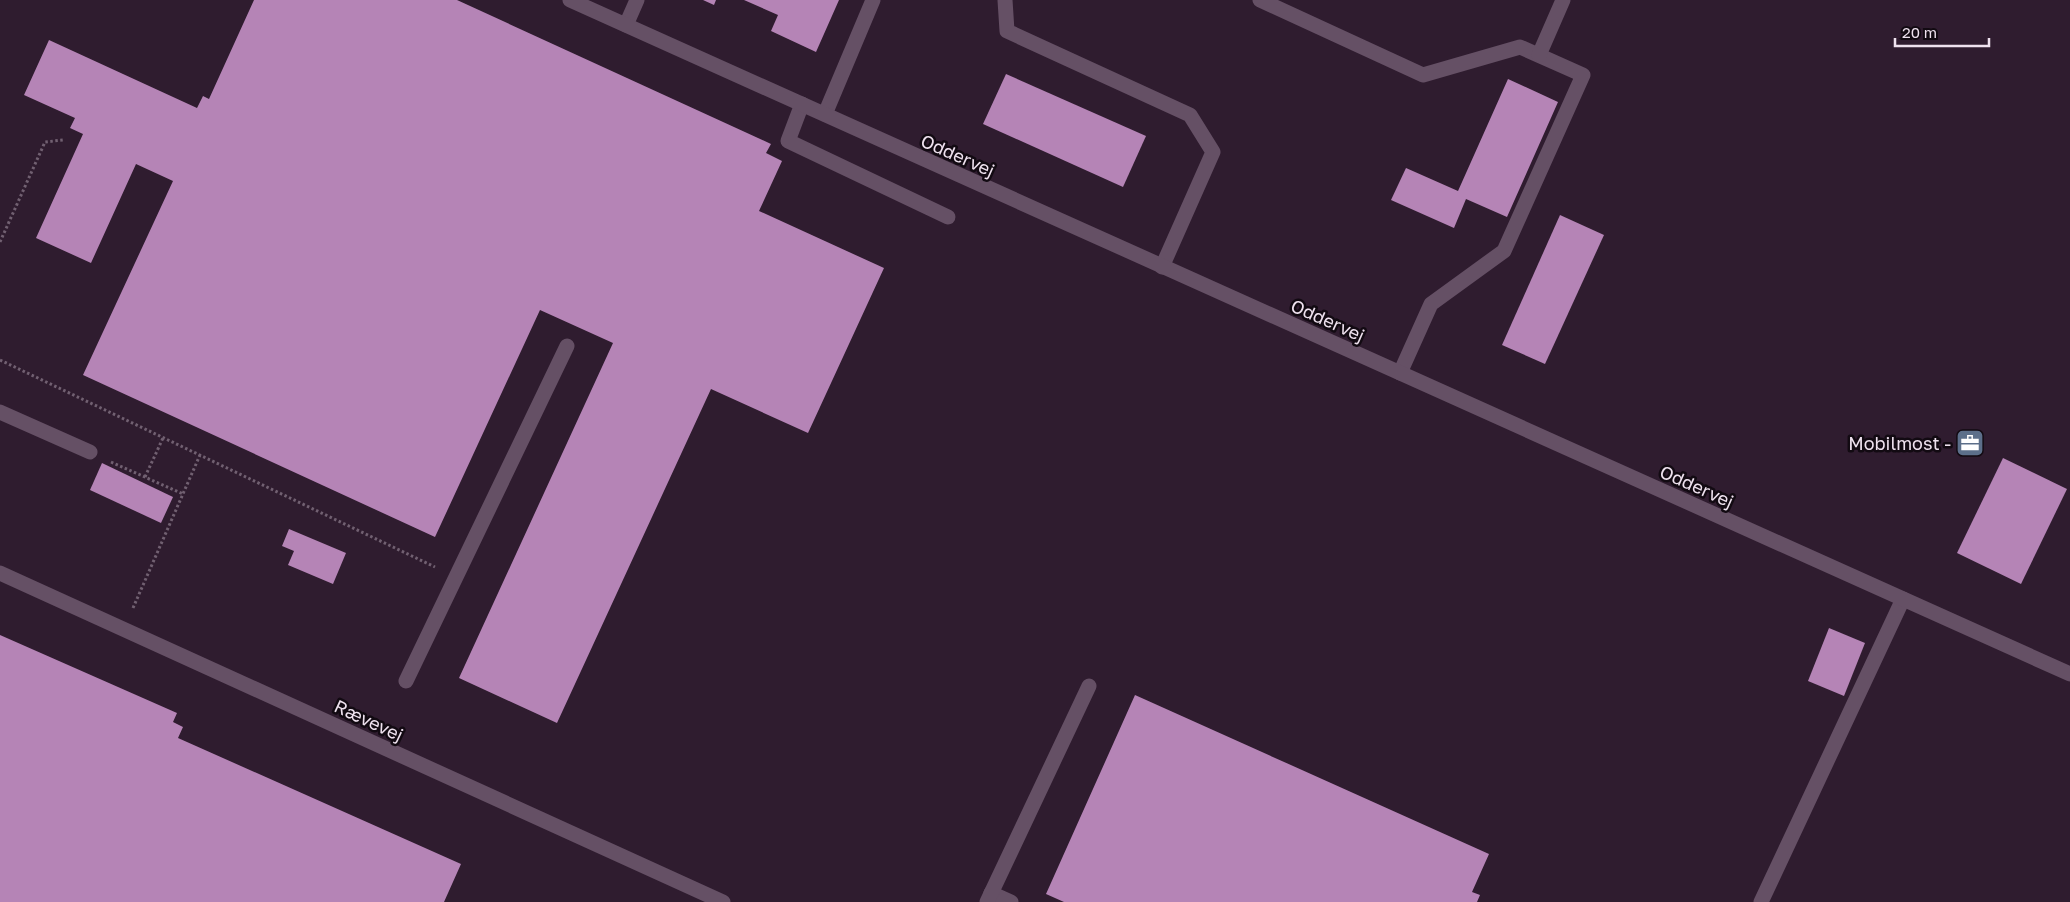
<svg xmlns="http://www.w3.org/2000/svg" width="2070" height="902" viewBox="0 0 2070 902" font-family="'Golos Text',sans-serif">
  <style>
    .building { fill: #b584b6 }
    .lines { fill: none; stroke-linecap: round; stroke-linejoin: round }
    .path { stroke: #716071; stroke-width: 3; stroke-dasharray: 2.5 2.5; stroke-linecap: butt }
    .service { stroke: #655065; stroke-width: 15 }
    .minor { stroke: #655065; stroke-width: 15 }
    .labels { text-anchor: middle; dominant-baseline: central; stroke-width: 5; stroke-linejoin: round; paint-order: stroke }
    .street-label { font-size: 18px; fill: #efe2ef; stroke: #120a12 }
    .poi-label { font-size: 18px; fill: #efe2ef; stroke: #120a12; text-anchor: end }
  </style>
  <rect width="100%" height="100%" fill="#2f1c2f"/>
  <g class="building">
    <polygon points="254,0 457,0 771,144 766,153 782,161 759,211 884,268 808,433 711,389 557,723 459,678 613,343 540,310 435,537 83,375 173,181 136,164 91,263 36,238 83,134 70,128 75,118 24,95 49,40 197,108 203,96 209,99"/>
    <polygon points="703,0 716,0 714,5"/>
    <polygon points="744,0 839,0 816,52 771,31 778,15"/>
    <polygon points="1006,74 1146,136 1123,187 983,124"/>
    <polygon points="1508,79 1558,102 1507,217 1466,199 1454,228 1391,200 1406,168 1458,191"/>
    <polygon points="1560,215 1604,235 1545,364 1502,345"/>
    <polygon points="2003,458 2067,489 2021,584 1957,553"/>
    <polygon points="102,463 173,497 161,523 90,490"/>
    <polygon points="289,529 346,553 333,584 288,565 294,551 282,546"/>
    <polygon points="1829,628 1865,643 1844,696 1808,681"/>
    <polygon points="0,635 177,713 173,722 183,727 178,738 461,864 444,902 0,902"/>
    <polygon points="1135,695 1489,854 1472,892 1480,895 1477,902 1064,902 1046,894"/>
  </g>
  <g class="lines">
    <g class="path">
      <polyline points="0,242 45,142 63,140"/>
      <polyline points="0,360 435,567"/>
      <polyline points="111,462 183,494"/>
      <polyline points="145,477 163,438"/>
      <polyline points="133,608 200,455"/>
    </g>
    <g class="service">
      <polyline points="1005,0 1007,31 1190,115 1213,152 1162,267"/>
      <polyline points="1260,0 1423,75 1520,47 1583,75 1504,251 1431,304 1400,373"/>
      <polyline points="626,25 637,0"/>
      <polyline points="1539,55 1563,0"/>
      <polyline points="802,104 788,141 948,217"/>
      <polyline points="825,114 873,0"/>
      <polyline points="0,412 90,452"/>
      <polyline points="406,681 567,346"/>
      <polyline points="991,893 1011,902"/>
      <polyline points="987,902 1089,686"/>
      <polyline points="1761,902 1903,599"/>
    </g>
    <g class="minor">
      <polyline points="570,0 2070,674"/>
      <polyline points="0,573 723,902"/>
    </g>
  </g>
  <defs>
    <symbol id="office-square" viewBox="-11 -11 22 22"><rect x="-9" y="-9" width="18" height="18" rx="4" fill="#5c6f8a" stroke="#120a12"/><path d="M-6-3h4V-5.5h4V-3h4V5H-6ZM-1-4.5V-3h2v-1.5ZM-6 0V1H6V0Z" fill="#fff"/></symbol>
  </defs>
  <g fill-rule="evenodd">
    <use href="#office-square" x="1954" y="427" width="32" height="32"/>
  </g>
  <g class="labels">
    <g class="street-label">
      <text transform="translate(958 155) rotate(24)">Oddervej</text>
      <text transform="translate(1328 320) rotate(24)">Oddervej</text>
      <text transform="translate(1697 486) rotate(24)">Oddervej</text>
      <text transform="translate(369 720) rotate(25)">Rævevej</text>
    </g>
    <g class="poi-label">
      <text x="1951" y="443">Mobilmost -</text>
    </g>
  </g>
  <path d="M1895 38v8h94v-8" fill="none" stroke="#efe2ef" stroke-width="2.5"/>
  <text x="1902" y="38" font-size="15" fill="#efe2ef" stroke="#120a12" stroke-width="4" paint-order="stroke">20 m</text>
</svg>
